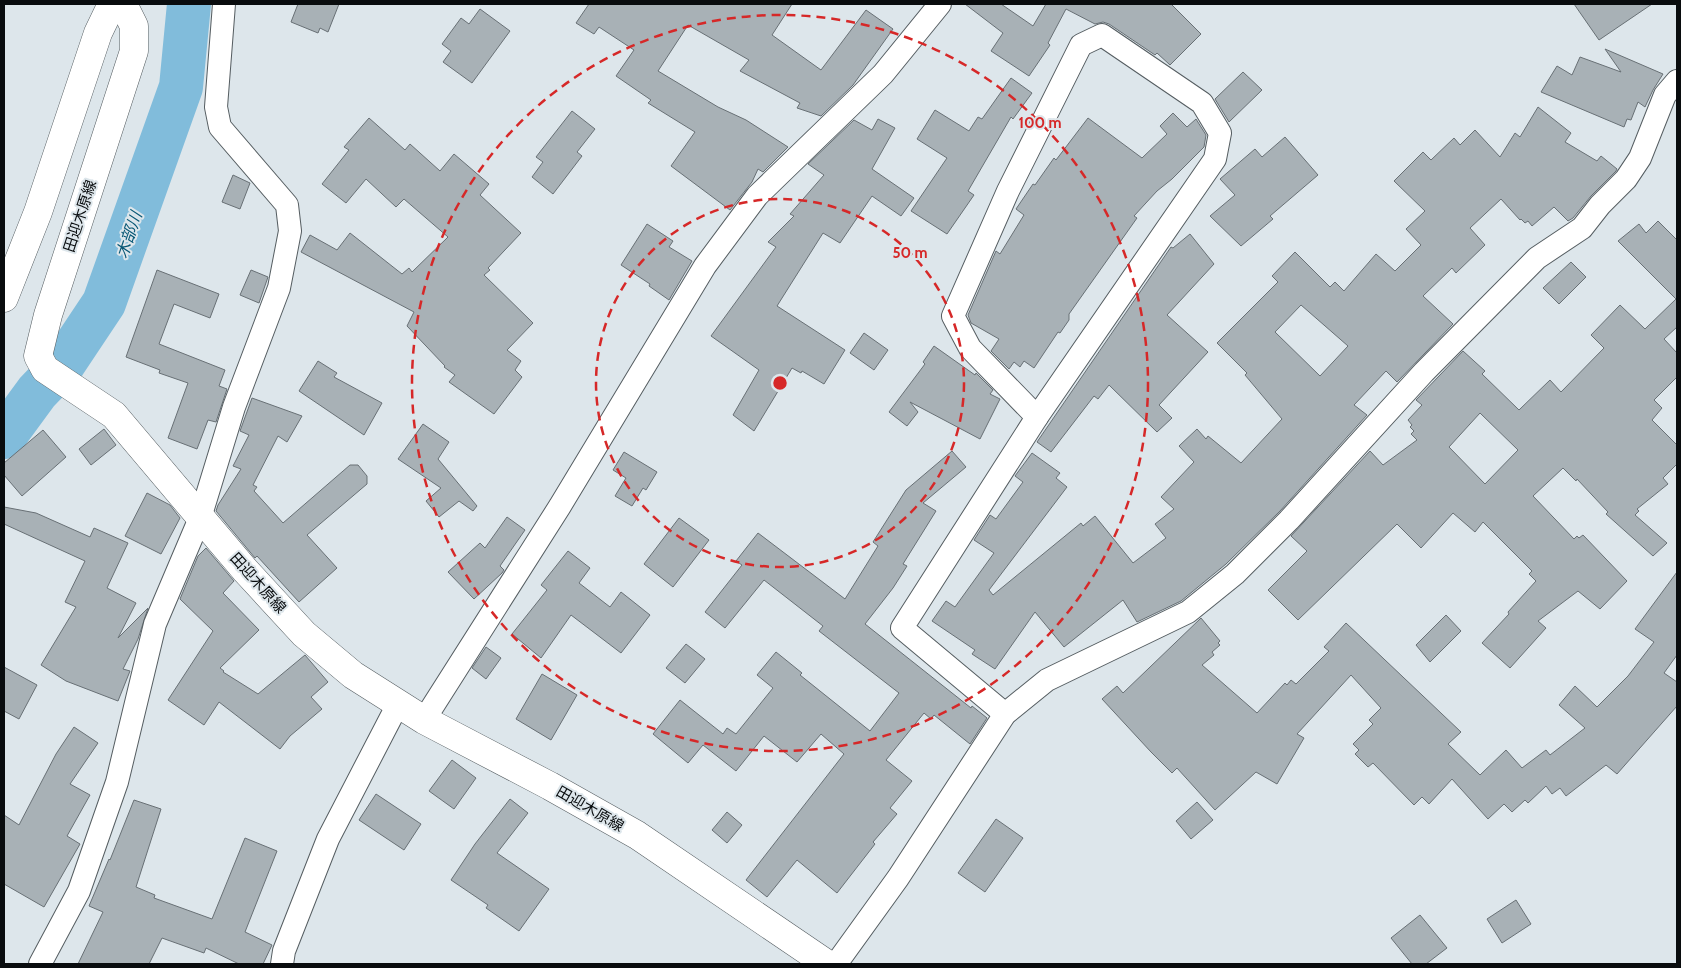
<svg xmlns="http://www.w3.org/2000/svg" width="1681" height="968" viewBox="0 0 1681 968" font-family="Cabin,'Noto Sans JP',sans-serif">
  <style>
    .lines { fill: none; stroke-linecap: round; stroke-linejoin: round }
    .river { stroke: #81bcdb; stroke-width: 44 }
    .building { fill: #a8b1b6; stroke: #687075; fill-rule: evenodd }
    .street-casing { stroke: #555d61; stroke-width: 24 }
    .secondary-casing { stroke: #555d61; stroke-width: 29 }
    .street { stroke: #fff; stroke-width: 22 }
    .secondary { stroke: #fff; stroke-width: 28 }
    .ring { fill: none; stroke: #d62828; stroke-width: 2.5; stroke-dasharray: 9 6 }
    .labels { text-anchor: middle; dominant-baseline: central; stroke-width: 4; stroke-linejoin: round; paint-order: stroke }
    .street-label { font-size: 15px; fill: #090c0e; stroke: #dde6eb }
    .water-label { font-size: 16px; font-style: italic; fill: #095876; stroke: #dde6eb }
    .centre { fill: #d62828; stroke: #dde6eb; stroke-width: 2.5 }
    .ring-label { font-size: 15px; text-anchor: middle; font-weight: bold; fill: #d62828; stroke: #dde6eb; stroke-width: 4; stroke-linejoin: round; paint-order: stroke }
  </style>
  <rect width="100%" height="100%" fill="#dde6eb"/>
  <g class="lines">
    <polyline class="river" points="4,437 37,392 62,366 104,303 181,87 189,4"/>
  </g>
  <g class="building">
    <polygon points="298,4 339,4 328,32 320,28 318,33 291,22"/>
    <polygon points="589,4 792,4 772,35 821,70 866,10 893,29 853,85 821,116 797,108 800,103 740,71 749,60 688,25 658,71 718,107 746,120 788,147 763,172 758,169 752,182 730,210 671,166 695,132 648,103 651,100 616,76 634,50 599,27 594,34 576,23"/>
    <polygon points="965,4 1001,4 1033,26 1046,4 1171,4 1201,34 1170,65 1157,53 1155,55 1109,24 1103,22 1095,24 1066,9 1048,43 1050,45 1029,76 991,51 1003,33"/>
    <polygon points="1574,4 1652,4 1599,40"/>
    <polygon points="480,9 510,31 472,83 443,62 451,51 442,44 461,18 469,24"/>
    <polygon points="1605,49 1663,74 1653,90 1645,107 1638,102 1631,120 1627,119 1624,127 1541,92 1557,66 1572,75 1580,57 1621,72"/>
    <polygon points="1243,72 1262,90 1229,122 1215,99"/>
    <polygon points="1011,78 1032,93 1013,119 1011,117 968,191 974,195 947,234 911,211 947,158 917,139 935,110 969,131 978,117 982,119"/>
    <path d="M1538 107 1571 133 1565 142 1597 161 1601 156 1617 169 1616 171 1591 196 1573 218 1568 221 1554 207 1532 226 1528 221 1525 223 1521 219 1520 220 1501 199 1470 228 1485 245 1456 273 1452 268 1423 296 1453 324 1397 382 1386 371 1354 405 1367 415 1280 511 1226 564 1181 601 1137 622 1123 600 1064 647 1035 612 995 669 972 654 975 650 932 621 946 601 955 607 994 553 974 540 990 515 996 519 1023 482 1015 476 1032 453 1060 473 1056 478 1067 487 989 590 993 595 1081 523 1083 526 1095 516 1133 563 1166 538 1155 524 1174 509 1161 497 1194 462 1179 446 1197 429 1206 439 1208 436 1241 463 1282 419 1245 375 1247 373 1217 343 1278 282 1272 276 1295 252 1330 287 1335 282 1344 291 1376 254 1395 271 1421 245 1406 229 1425 211 1394 181 1423 152 1431 160 1454 138 1460 145 1475 130 1500 157 1515 133 1520 137ZM1301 305 1348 346 1320 376 1275 332Z"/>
    <polygon points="572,111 595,129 577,152 582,156 553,194 532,177 543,162 536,157"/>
    <polygon points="1173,113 1187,127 1196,119 1206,135 1204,147 1172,179 1157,191 1134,216 1137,218 1069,314 1069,320 1060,333 1058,332 1034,368 1024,361 1020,367 1014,362 1009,369 991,351 999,339 971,323 968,315 996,251 1000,254 1024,215 1016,209 1033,184 1035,185 1054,158 1056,160 1088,118 1142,158 1167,134 1160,126"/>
    <polygon points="369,118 405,150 410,144 440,171 454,154 489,184 480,195 521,233 488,268 490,270 484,275 533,323 507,350 521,361 515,370 522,377 494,414 449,382 455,375 444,367 445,366 407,326 414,312 301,252 310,235 337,250 350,233 402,274 409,268 412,272 448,237 404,199 396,207 366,179 346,203 322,184 349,150 344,147"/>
    <polygon points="878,119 895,128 872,169 914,198 901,216 872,196 840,243 823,233 777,306 845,350 824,384 802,371 801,373 792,368 754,431 733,415 759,370 711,336 776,247 768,242 794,216 790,214 824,175 808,164 854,120 872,130"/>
    <polygon points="1285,137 1318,175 1270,216 1273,219 1241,246 1210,216 1235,195 1220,179 1255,149 1262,157"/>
    <polygon points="233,175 250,183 240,209 222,202"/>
    <path d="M1658 221 1677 240V327L1664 339 1677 353V377L1654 400 1662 408 1652 420 1677 445V464L1663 478 1668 484 1637 509 1639 511 1635 515 1667 543 1653 556 1606 514 1608 512 1577 479 1576 481 1563 468 1533 496 1574 539 1577 536 1579 538 1583 535 1627 581 1600 609 1578 591 1538 621 1546 628 1510 668 1482 643 1509 614 1508 612 1536 581 1529 574 1532 571 1483 522 1475 532 1453 513 1421 548 1397 524 1298 620 1268 590 1307 551 1291 536 1370 451 1383 465 1417 440 1411 434 1414 431 1410 427 1412 425 1408 420 1422 405 1416 400 1463 351 1485 371 1482 374 1519 410 1550 380 1561 392 1604 348 1591 335 1620 305 1645 329 1676 299 1618 241 1639 224 1646 233ZM1480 413 1518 450 1485 484 1449 447Z"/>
    <polygon points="647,224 673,241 669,247 692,261 669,300 649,286 650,284 621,265"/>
    <polygon points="1190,234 1214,264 1167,315 1208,352 1159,405 1172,418 1157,432 1109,385 1098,399 1094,396 1051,452 1037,442 1171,247 1173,248"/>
    <polygon points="1571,262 1586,277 1559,304 1543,288"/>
    <polygon points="157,270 219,294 210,318 174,304 159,344 225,370 219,386 227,389 216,422 208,420 197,449 168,438 188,383 159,373 160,370 126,357"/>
    <polygon points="251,270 268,277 259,303 240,295"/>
    <polygon points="864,333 888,350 874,370 850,353"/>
    <polygon points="934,346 975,375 976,373 993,390 990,394 1000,399 980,439 910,402 918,412 907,426 889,412 925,364 923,362"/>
    <polygon points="318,361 337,373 334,377 382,403 364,435 299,391"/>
    <polygon points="252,398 302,416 287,442 278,436 253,485 257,487 254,491 283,523 350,465 358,465 367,476 367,484 307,535 337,568 299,602 257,556 255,558 216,511 218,505 241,469 233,466 249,435 240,431"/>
    <polygon points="423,424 449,442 438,459 477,506 473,511 459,501 439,517 426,501 441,488 398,459"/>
    <polygon points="104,429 116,445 91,465 79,449"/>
    <polygon points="43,430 66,457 22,496 4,475 4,463"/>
    <polygon points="952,451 966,467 923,503 936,511 903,564 907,566 893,588 865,624 971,708 972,706 987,718 970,744 934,715 931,719 924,713 886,760 912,781 890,808 897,814 873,842 875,844 837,893 797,860 767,897 746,880 844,754 821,734 797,762 764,736 736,771 703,745 688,763 653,734 680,700 723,734 727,728 736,734 773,688 757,675 776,652 802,673 800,675 870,731 899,693 819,631 823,626 764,580 725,628 705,612 742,565 736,561 758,533 845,599 878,546 873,542 906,490"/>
    <polygon points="624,452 657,472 646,490 643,488 632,506 615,496 626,478 613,470"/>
    <polygon points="147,493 170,505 180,518 161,554 125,536"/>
    <polygon points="4,507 36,513 90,537 94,528 128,543 107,588 136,603 118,638 148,608 138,639 123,669 130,671 118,701 66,681 41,665 76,607 65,602 85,561 4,524"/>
    <polygon points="507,517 525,530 500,566 504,570 502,573 474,599 448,572 480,543 485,548"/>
    <polygon points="679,518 709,540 673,587 644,564"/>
    <polygon points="206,548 234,581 223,593 259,630 220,668 224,671 223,672 258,694 305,655 328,682 311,697 322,709 290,736 280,749 219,702 204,725 168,700 213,631 180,599 198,556"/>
    <polygon points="568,551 590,568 579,583 610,607 621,592 650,615 621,653 571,615 541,658 512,634 547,590 541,585"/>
    <polygon points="1677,572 1677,655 1664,673 1677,682 1677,706 1617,774 1606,765 1566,796 1560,788 1552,794 1546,786 1528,803 1525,800 1512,812 1504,804 1488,819 1452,779 1429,804 1422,797 1414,805 1373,763 1368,767 1355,754 1359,750 1353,744 1373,724 1369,720 1381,708 1351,675 1297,734 1304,738 1277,784 1256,772 1215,810 1177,768 1172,773 1151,752 1102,699 1117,686 1123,693 1201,618 1220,641 1218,643 1220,645 1212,652 1214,655 1202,665 1257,713 1285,683 1287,685 1291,680 1296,684 1329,651 1324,647 1346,623 1461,732 1448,744 1480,775 1506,750 1522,768 1546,750 1550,755 1585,728 1559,705 1575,686 1597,707 1628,676 1654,642 1635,629"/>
    <polygon points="1446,615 1461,631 1430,662 1416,645"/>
    <polygon points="686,644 705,659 685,683 666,668"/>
    <polygon points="486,647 501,658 486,679 472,668"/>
    <polygon points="4,667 37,685 19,719 4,711"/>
    <polygon points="542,674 577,695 551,740 516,719"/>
    <polygon points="74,727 98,743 70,784 90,795 67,836 80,844 44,907 4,884 4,815 19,825 56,754"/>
    <polygon points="452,760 476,778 454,809 429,791"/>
    <polygon points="376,794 421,824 404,850 359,820"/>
    <polygon points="510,799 528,813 497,853 549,889 519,931 486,908 488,905 451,880 475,844"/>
    <polygon points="134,800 161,809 136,887 155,895 154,898 212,919 245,838 277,851 245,932 272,945 263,964 239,964 206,948 204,953 162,938 149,964 78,964 103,912 89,906 109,859 110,860"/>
    <polygon points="1197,802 1213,820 1191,839 1176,821"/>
    <polygon points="727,812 742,825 727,843 712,830"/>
    <polygon points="996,819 1023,838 985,892 958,873"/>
    <polygon points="1516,900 1531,924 1502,943 1487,919"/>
    <polygon points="1420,915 1447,948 1426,964 1412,964 1391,938"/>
  </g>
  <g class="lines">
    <defs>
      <g id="street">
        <polygon points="1102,35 1202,103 1220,133 1215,159 1037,417 970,348 953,316 1008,191 1081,45"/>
        <polyline points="1005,714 902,628 1037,417"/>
        <polyline points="424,720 560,506 705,266 757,196 883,74 940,4"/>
        <polyline points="40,964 79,891 117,782 155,624 200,518 234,407 279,288 290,231 287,205 220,127 216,107 224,4"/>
        <polyline points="282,964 284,951 328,839 398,704"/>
        <polyline points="836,964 898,878 1005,714 1047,680 1188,612 1235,574 1289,520 1424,372 1537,258 1582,228 1600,205 1626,179 1640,158 1665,95 1677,81"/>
      </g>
      <g id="secondary">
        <polyline points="123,4 134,26 134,51 48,315 38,356 45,369 114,415 245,570 304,634 353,675 424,720 550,786 637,835 827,964"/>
        <polyline points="4,298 38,212 98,33 112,4"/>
      </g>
    </defs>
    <use href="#street" class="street-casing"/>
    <use href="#secondary" class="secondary-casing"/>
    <use href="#street" class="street"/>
    <use href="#secondary" class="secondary"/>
  </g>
  <g class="ring">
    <circle cx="780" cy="383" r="184"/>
    <circle cx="780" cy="383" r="368"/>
  </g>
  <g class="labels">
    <g class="street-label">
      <text transform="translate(80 216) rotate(-72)">田迎木原線</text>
      <text transform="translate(258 583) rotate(48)">田迎木原線</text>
      <text transform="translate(590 809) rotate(30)">田迎木原線</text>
    </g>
    <g class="water-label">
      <text transform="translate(129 235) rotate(-71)">木部川</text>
    </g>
  </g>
  <circle cx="780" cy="383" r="8" class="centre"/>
  <g class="ring-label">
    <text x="1040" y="128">100 m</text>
    <text x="910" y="258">50 m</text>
  </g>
  <rect width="1681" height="968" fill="none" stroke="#090c0e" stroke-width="10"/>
</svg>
